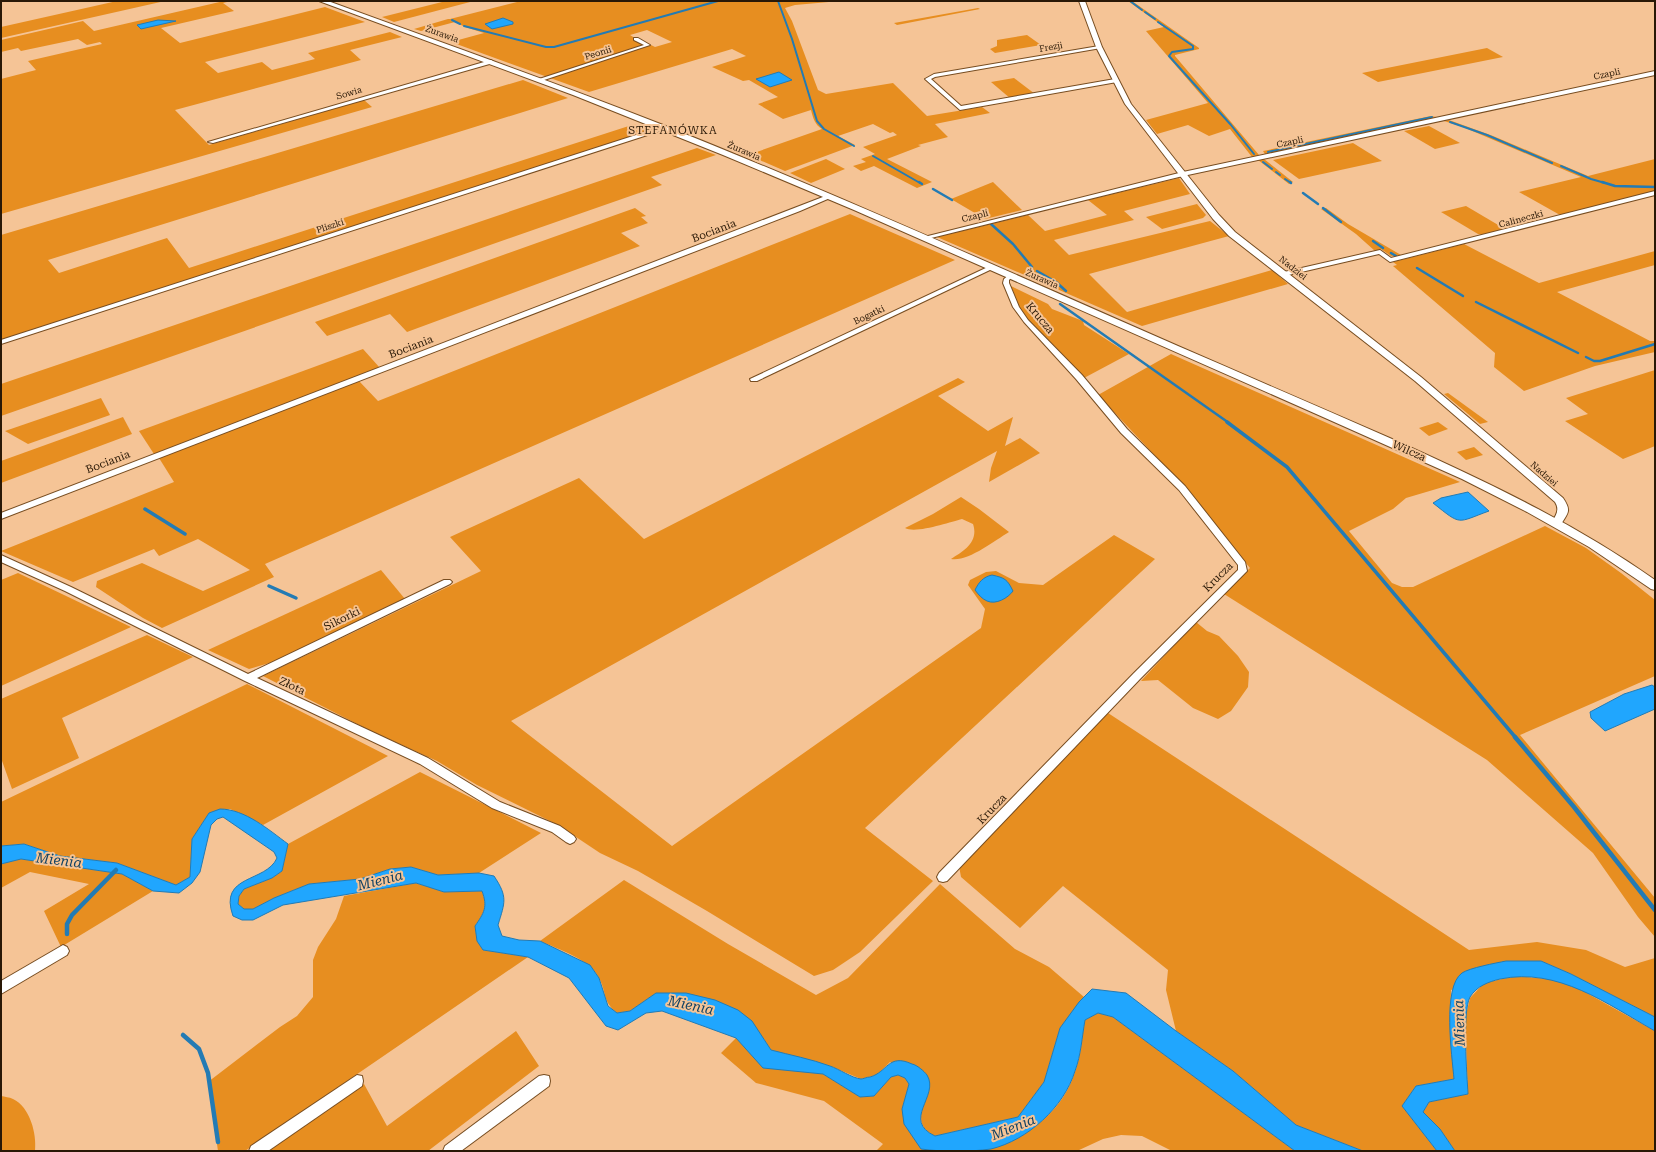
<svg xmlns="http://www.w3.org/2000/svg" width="1656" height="1152" viewBox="0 0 1656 1152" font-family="'Roboto Serif',serif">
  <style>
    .green { fill: #e78e20; fill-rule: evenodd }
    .water { fill: #20a6fe; stroke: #237bb4 }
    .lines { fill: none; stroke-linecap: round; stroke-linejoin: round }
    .stream-far3 { stroke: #237bb4; stroke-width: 2 }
    .stream-far2 { stroke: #237bb4; stroke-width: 2.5 }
    .stream-far1 { stroke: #237bb4; stroke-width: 3.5 }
    .stream { stroke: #237bb4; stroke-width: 4.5 }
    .minor-casing { stroke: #774d21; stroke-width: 2 }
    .tertiary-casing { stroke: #774d21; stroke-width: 2 }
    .secondary-casing { stroke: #774d21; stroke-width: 2 }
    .minor { fill: #fff; fill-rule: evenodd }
    .tertiary { fill: #fff; fill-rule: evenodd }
    .secondary { fill: #fff; fill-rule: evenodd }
    .labels { text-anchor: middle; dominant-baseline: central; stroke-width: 4; stroke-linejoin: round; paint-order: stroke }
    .far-street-label { font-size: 9px; fill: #291806; stroke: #f5c496 }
    .far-quarter-label { font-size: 11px; letter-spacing: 1px; fill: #291806; stroke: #f5c496 }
    .street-label { font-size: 11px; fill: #291806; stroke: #f5c496 }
    .near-water-label { font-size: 14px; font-style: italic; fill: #114264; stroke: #f5c496 }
  </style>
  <rect width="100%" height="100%" fill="#f5c496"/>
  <g class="green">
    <polygon points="117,1 165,1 1,38 1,27"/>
    <polygon points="224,1 231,1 223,3 234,11 161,28 180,43 325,7 365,22 205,62 218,73 262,62 272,70 315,59 308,53 390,32 402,37 350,50 361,60 175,110 209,145 364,100 372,107 1,214 1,79 36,70 28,61 102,44 100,42 87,45 78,39 21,51 18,48 1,52 1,40 83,21 94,31"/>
    <polygon points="446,1 474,1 394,22 382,17"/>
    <path d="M521 1H840L795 5 785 8 792 21 818 90 826 94 893 83 927 116 982 107 990 113 935 124 948 137 918 145 921 146 887 159 932 182 917 188 874 166 861 171 853 166 866 162 861 159 875 154 863 147 897 135 893 132 890 133 873 124 838 136 855 145 785 171 748 155 822 129C815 125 813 118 811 110L783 119 758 104 778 97 749 80 743 81 712 67 746 56 732 49 589 92 451 42 484 33 465 27 455 22 421 31 414 29 448 19H450ZM647 30 672 42 655 47 651 45 648 46 630 35Z"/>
    <polygon points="1128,1 1132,1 1199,48 1199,49 1175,55 1175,56 1259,155 1252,157 1230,129 1209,136 1188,125 1157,134 1146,120 1208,103 1146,31 1164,27"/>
    <polygon points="978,8 980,9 897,25 894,23"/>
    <polygon points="1027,35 1041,45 995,53 990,49 997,46 997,40"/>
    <polygon points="1487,48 1503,57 1378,82 1362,73"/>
    <polygon points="1014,78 1035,94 1011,99 991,82"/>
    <polygon points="523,80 568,98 48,260 59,273 167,238 189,268 635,124 652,130 1,340 1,235"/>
    <polygon points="1431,116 1436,117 1265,154 1263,151"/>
    <polygon points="1449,120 1493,136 1588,176 1655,159 1655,192 1560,215 1519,192 1581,177 1463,127 1444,121"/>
    <polygon points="1429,126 1460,143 1435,149 1404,131"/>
    <polygon points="1353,143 1382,161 1299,179 1273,160"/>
    <polygon points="697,148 716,155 651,177 662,185 1,416 1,384"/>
    <polygon points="826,159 845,169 811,183 790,173"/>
    <polygon points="1264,159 1293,182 1289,184 1258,160"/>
    <polygon points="1179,178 1190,194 1124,211 1134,220 1054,240 1069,255 1210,221 1229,236 1089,274 1127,312 1272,270 1288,284 1142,326 937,237 1028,215 1045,231 1107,215 1088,200"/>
    <polygon points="993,182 1022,210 985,219 951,199"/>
    <polygon points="1197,204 1206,215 1203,218 1162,229 1146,217"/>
    <polygon points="1466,206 1505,229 1482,235 1478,234 1441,212"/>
    <polygon points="635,208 646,216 641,217 648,223 621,233 640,246 407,332 390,314 327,336 315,322"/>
    <polygon points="1326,208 1348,224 1401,255 1391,256 1381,249 1375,251 1356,234 1321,209"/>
    <polygon points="850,214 955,260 265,564 274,577 162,628 143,618 96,587 97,581 142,563 203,591 250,570 198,539 159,556 154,549 73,582 1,551 174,482 159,458 359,381 378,401"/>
    <polygon points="1464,244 1539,283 1655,251 1655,265 1557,292 1650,341 1655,341 1655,352 1595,366 1524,391 1494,367 1495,353 1393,266 1397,265 1393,262"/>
    <polygon points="1011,286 1048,304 1052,309 1083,321 1084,325 1129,354 1084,378 1029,322 1019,306"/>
    <polygon points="363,349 380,368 154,454 139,431"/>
    <polygon points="1171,354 1460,482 1406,498 1393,509 1349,531 1392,583 1402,587 1413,587 1545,526 1586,548 1621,573 1655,600 1655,676 1520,735 1655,898 1655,937 1638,917 1593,853 1487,760 1224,594 1250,568 1176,478 1098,395"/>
    <polygon points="1655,370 1655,446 1623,459 1565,421 1588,414 1566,398"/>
    <polygon points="958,378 965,382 938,396 988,431 1013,417 1005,446 1020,438 1040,453 989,482 991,468 997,451 511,721 672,846 981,628 985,609 968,585 970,580 986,572 996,571 1019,583 1043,585 1114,535 1155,559 865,828 933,881 860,952 833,970 814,976 707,911 638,871 600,853 558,825 477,785 437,761 371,731 263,676 481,571 450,537 579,478 644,539"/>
    <polygon points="1448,393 1488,422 1480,424 1444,394"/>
    <polygon points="101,398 110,415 28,444 5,431"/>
    <polygon points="123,417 132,434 1,483 1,461"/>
    <polygon points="1438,422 1448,429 1429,436 1419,428"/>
    <polygon points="1474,447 1483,455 1466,460 1457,452"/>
    <path d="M961 497 979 509 1009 532C994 541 968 562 951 559 964 551 979 542 973 524L962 519C950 522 916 534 905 528L933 514Z"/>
    <polygon points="381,570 405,599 273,662 249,669 208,650"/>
    <polygon points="18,573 131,627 1,686 1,580"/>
    <polygon points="1196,622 1207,631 1219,636 1238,656 1249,672 1248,687 1231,711 1218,719 1193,708 1158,680 1141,681"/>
    <polygon points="147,635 193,657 62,718 79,758 12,789 1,758 1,699"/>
    <polygon points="247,684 388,756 263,825 230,809 209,813 192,839 190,877 176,885 117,863 60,856 24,844 1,846 1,802"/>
    <polygon points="1108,713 1469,950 1537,942 1586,950 1625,967 1655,958 1655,1017 1571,974 1541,961 1451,990 1450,1033 1454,1079 1416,1086 1402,1106 1437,1151 1363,1151 1296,1125 1233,1071 1176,1031 1166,990 1168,970 1063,886 1020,928 961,877 959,866"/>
    <polygon points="420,772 541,833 479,873 438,875 411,867 390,869 360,879 309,884 274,898 253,909 244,909 238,904 239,896 244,889 272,878 282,871 288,844"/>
    <polygon points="21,859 122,874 153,891 61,947 44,911 89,884 30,872 1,888 1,864"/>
    <path d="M624 880 728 944 816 995 848 978 940 884 1015 949 1049 967 1084 997 1060 1028 1044 1082 1018 1117 935 1136C911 1125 924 1105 930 1086L890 1062 877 1075 861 1079 830 1066 771 1050 764 1039 656 993 630 1011 617 1013C602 1001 607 993 599 978 591 960 558 949 540 941Z"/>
    <path d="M416 883 444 892 482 891C488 907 484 913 475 926L477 941 483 950 528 957 245 1151H218L208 1082 280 1027 297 1016 313 997V960L318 947 336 919 344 896Z"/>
    <polygon points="1515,976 1549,979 1574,986 1655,1031 1655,1151 1455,1151 1440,1129 1423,1112 1429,1102 1468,1094 1465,1019 1470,998 1484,983"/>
    <path d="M1098 1013 1113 1017 1295 1151H1172L1142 1136 1121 1135 1103 1139 1077 1151H975C1020 1144 1061 1116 1075 1072 1081 1056 1082 1037 1085 1020Z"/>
    <polygon points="516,1031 539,1066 428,1151 268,1151 364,1084 387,1126"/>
    <polygon points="736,1038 763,1067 823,1074 860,1097 874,1096 891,1077 898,1075 905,1078 909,1084 902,1109 921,1148 935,1151 876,1151 883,1144 824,1101 756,1083 721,1053"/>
    <path d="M1 1096C5 1097 9 1097 13 1099 30 1107 37 1134 35 1151H1Z"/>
  </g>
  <g class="water">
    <polygon points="503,18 513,22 513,24 492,29 485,24"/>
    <polygon points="158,20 176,21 141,29 137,25"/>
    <polygon points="779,72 792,80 770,87 756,79"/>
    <path d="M1468 492 1489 511C1456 523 1462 526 1433 503L1441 498Z"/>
    <path d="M992 575C1005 578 1007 579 1013 591 1008 598 996 605 987 601 982 599 978 594 975 590 979 582 983 577 992 575Z"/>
    <polygon points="1652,685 1655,687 1655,709 1605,731 1591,718 1590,712 1624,694"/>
    <path d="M220 809C245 809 269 830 288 844L282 871 272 878 244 889 239 896 238 904 244 909H253L274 898 309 884 360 879 390 869 411 867 438 875 479 873 494 876C508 897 505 902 498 925L502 936 519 940 540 941 590 965 599 978 608 1006 617 1013 630 1011 656 993H686L715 1000 738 1010 752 1021 771 1050C790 1055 811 1059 830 1066 839 1069 852 1078 861 1079 863 1079 867 1077 870 1077 888 1072 888 1053 912 1064 917 1065 924 1071 927 1075 940 1096 901 1120 935 1136L1018 1117 1044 1082 1060 1028 1079 1002 1092 989 1126 993 1176 1031 1233 1071 1296 1125 1363 1151H1295L1113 1017 1098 1013 1085 1020C1082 1037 1081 1055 1075 1071 1064 1107 1028 1140 991 1149 969 1152 943 1152 921 1149L904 1124 902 1109 909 1084 905 1078 898 1075 891 1077 874 1096 860 1097 823 1074 763 1068 736 1038 662 1011 646 1013 618 1030 606 1026 569 978 528 957 483 950 477 941 475 926C484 913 488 907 482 891L444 892 416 883 283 905 253 920H242L233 916C218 874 266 883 277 858L274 852 223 817 217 819 211 825 200 872 192 883 179 893 153 891 122 874 21 859 1 864V846L24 844 60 856 117 863 176 885 190 877 192 839 209 813Z"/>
    <path d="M1506 961H1541L1571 974 1655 1017V1031C1607 1004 1558 967 1500 979 1488 982 1477 986 1470 997 1462 1012 1467 1075 1468 1094L1429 1102 1423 1112 1440 1129 1455 1151H1437L1402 1106 1416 1086 1454 1079C1452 1056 1442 987 1462 973 1469 968 1496 963 1506 961Z"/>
  </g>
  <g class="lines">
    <g class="stream-far3">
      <polyline points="778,1 792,39 817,121 824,129 854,146"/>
      <polyline points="1130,1 1142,10"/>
      <polyline points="1145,12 1155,19"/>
      <polyline points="452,20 460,24"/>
      <polyline points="1158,22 1193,46 1193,49 1172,52 1169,56 1231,125 1254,154"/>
      <polyline points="464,26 546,47 554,47 718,1"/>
      <polyline points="1450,122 1487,135 1552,163"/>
      <polyline points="1268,152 1432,117"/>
      <polyline points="873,156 920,183"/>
      <polyline points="1263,162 1272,169"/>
      <polyline points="1561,166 1591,179 1605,183"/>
      <polyline points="1276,172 1280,175"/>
      <polyline points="1285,179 1291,183"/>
    </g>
    <g class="stream-far2">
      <polyline points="919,182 922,184"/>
      <polyline points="1290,182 1291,183"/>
      <polyline points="1602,182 1615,186 1655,187"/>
      <polyline points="933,189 952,200"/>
      <polyline points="1303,193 1318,204"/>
      <polyline points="1323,208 1341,222"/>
      <polyline points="991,224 1013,244 1032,267"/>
      <polyline points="1373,241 1383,248"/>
      <polyline points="1391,253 1396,256"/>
      <polyline points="1417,268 1463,296"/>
      <polyline points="1037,271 1056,282 1066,291"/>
      <polyline points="1476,302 1578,353"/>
      <polyline points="1060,304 1229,423"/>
      <polyline points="1586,357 1594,361 1600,361 1655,344"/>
    </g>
    <g class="stream-far1">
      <polyline points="1227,422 1287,467 1516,738"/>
      <polyline points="145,509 185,534"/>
      <polyline points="269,586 296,598"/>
    </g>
    <g class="stream">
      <polyline points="1515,737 1574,807 1655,910"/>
      <polyline points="67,934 67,924 72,915 116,870"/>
      <polyline points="183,1035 199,1049 208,1073 218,1142"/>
    </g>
    <defs>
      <g id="minor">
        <polygon points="634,38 638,38 650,45 541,81 536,80 644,45 634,40"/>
        <polygon points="1099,46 1101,46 1101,48 935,77 931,79 961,106 1115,79 1118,81 1117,82 960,110 925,79 934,74"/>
        <polygon points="491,60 494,62 493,63 213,143 208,142"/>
        <polygon points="1655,71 1655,75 1183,176 923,240 920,238 1183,172"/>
        <polygon points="664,126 667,128 666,129 1,344 1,340"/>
        <polygon points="1655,191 1655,195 1390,262 1379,254 1284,276 1281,274 1284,272 1380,250 1391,258"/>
        <polygon points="828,195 831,197 830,198 800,211 1,519 1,513"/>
        <polygon points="990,266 992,267 992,269 757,381 751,381 750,379"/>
        <polygon points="1010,274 1013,276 1009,280 1009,283 1019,307 1028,320 1082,375 1127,429 1185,486 1245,562 1247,571 1140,679 947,881 943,882 939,881 937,877 939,873 1134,673 1238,570 1238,565 1179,490 1121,433 1076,379 1024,322 1013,307 1003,283 1004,279"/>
        <polygon points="1,555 71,587 248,674 444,580 450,580 452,582 450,584 257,678 428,758 500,802 560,826 574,836 576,839 574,842 570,844 566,842 552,832 492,808 420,764 245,681 65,591 1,562"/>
        <polygon points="63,945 67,947 69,951 67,955 1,994 1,981"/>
        <polygon points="357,1075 362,1076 363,1081 362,1086 268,1151 249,1151 251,1146"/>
        <polygon points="544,1075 549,1076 550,1081 549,1086 461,1151 443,1151 445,1146 539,1076"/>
      </g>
      <path id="tertiary" d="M1079 1H1085L1102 47 1131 104 1219 215 1235 232 1421 377 1563 498C1571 510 1569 512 1561 524H1553L1552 522C1556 515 1560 510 1555 502L1415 381 1229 236 1213 219 1125 104 1096 47Z"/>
      <path id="secondary" d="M319 1H328C439 42 552 81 663 125 836 194 1007 271 1178 346 1250 377 1321 408 1392 439 1483 480 1573 522 1655 580V590L1651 589 1589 547 1527 512 1462 479 1314 413 854 210 723 155 573 95Z"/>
    </defs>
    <use href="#minor" class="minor-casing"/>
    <use href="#tertiary" class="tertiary-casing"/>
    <use href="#secondary" class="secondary-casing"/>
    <use href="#minor" class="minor"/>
    <use href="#tertiary" class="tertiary"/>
    <use href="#secondary" class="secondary"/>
  </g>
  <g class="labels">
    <g class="far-street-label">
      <text transform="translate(442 34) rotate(20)">Żurawia</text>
      <text transform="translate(1051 47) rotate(-10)">Frezji</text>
      <text transform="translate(598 53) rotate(-17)">Peonii</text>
      <text transform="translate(1607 74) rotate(-12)">Czapli</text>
      <text transform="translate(349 93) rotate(-16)">Sowia</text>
      <text transform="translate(1290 142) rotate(-12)">Czapli</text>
      <text transform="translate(744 151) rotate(23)">Żurawia</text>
      <text transform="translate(975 216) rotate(-14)">Czapli</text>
      <text transform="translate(1521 219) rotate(-15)">Calineczki</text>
      <text transform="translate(330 226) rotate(-18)">Pliszki</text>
      <text transform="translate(1293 268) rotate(38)">Nadziei</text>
      <text transform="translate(1042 279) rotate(24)">Żurawia</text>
      <text transform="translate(869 315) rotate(-25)">Bogatki</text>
      <text transform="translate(1544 474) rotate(41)">Nadziei</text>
    </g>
    <g class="far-quarter-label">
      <text x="673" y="130">STEFANÓWKA</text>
    </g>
    <g class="street-label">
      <text transform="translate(714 231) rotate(-21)">Bociania</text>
      <text transform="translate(1040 318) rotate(50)">Krucza</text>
      <text transform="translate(411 347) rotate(-21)">Bociania</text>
      <text transform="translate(1409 451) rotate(24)">Wilcza</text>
      <text transform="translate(108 462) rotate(-21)">Bociania</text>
      <text transform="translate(1218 577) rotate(-45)">Krucza</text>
      <text transform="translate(342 619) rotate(-26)">Sikorki</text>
      <text transform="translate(292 686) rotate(25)">Złota</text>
      <text transform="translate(992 809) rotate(-46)">Krucza</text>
    </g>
    <g class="near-water-label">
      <text transform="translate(59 860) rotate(7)">Mienia</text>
      <text transform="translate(380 880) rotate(-14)">Mienia</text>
      <text transform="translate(691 1005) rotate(12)">Mienia</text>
      <text transform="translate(1459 1023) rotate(-92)">Mienia</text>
      <text transform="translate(1013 1127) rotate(-22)">Mienia</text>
    </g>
  </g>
  <rect width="1656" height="1152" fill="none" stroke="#291806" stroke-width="4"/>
</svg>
